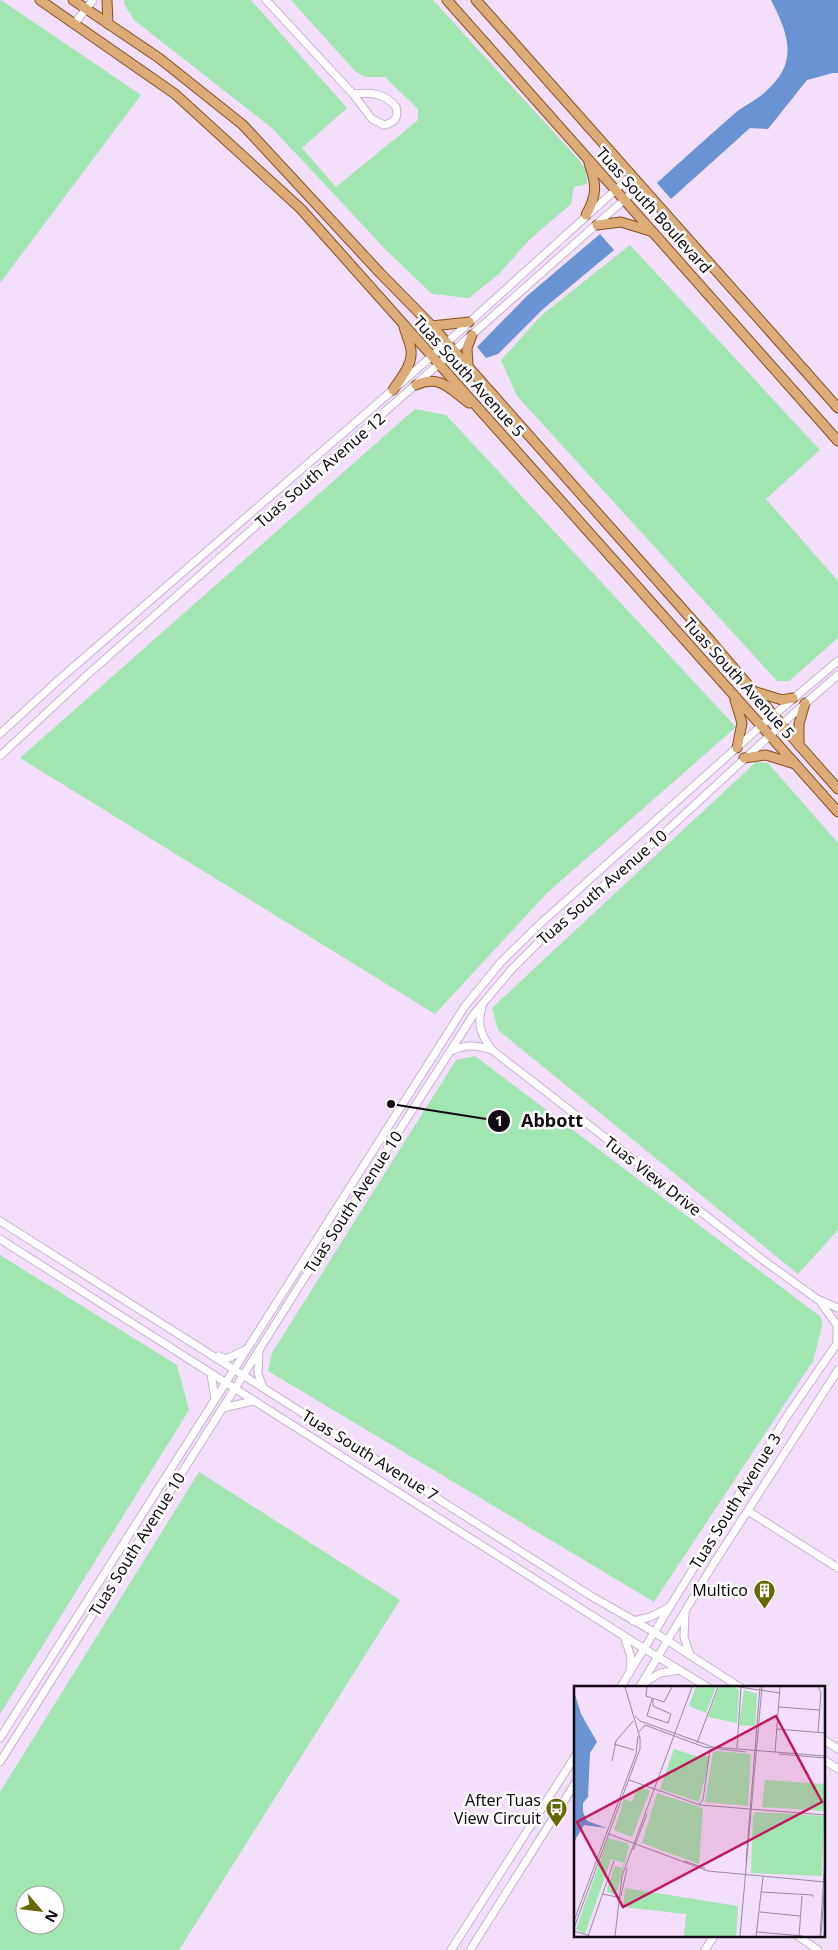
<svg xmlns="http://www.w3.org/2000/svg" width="838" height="1950" viewBox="0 0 838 1950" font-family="'Noto Sans',sans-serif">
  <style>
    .green { fill: #a1e5b0; fill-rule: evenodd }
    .water { fill: #6993d2 }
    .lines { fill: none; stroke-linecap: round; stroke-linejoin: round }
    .minor-casing { stroke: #c8b3cf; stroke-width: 9 }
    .major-casing { stroke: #854f1b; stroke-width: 11 }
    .minor { stroke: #fff; stroke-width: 7 }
    .major { stroke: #dcac79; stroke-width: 9 }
    .labels { text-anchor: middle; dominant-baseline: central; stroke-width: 5; stroke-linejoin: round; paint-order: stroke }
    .street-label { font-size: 16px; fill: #110a13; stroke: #fff }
    .poi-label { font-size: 16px; fill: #110a13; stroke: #fff; text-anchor: end }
    .inset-road { fill: none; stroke: #99899e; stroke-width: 1 }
    .view { fill: #c2185b; fill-opacity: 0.15; stroke: #c2185b; stroke-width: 2.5 }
    .inset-edge { fill: none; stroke: #110a13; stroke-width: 2.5 }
    .leader { fill: none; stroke: #110a13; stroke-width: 2 }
    .callout-dot { fill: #110a13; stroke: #fff; stroke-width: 2 }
    .mark-label { font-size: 15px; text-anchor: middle; font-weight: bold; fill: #fff }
    .callout-label { font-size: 18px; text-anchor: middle; font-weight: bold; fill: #110a13; stroke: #fff; stroke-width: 5; stroke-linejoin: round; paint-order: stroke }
  </style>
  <rect width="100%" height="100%" fill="#f3defb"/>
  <g class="green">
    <polygon points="1,0 141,95 0,283 0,2"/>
    <polygon points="124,0 251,0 347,108 302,148 336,187 418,120 418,109 385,77 365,77 355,71 291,0 433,0 579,160 586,171 587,184 574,187 571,204 529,240 500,273 469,298 432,294 386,250 272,128 134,20 124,4"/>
    <polygon points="630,245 820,450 766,499 838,581 838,638 789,681 777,681 517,396 501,360 542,315"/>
    <polygon points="415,409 446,415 736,727 547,893 435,1014 20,758"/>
    <polygon points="756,762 768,763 838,843 838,1230 798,1274 498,1030 492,1008"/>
    <polygon points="475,1056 821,1317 822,1326 813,1361 654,1602 268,1371 272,1353 456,1060"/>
    <polygon points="0,1255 177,1365 189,1410 0,1714"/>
    <path d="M199 1472 400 1600 179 1950H0V1792ZM25 1895H55V1925H25Z"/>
  </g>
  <g class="water">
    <path d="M771 0H838V73H833L807 80 768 129 750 128 671 199 657 183C682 160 708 137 734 114 743 106 756 101 765 92 799 63 789 35 771 0Z"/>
    <polygon points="600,234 614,250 543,309 498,354 486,358 477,347 527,296"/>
  </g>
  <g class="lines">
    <defs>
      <g id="minor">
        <path d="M266 0 353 94 372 119 384 125C394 123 399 118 396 107 385 93 370 92 353 94"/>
        <polyline points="75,23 93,0"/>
        <polyline points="0,734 54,684 432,356 632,175"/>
        <polyline points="0,756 85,677 641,185"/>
        <path d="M482 1006C477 1026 480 1033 492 1050L763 1260 817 1299 838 1308"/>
        <path d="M451 1051C466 1044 476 1045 492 1050"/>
        <polyline points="0,1221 591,1596 654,1632 741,1688"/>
        <polyline points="0,1239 635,1643 709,1688"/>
        <polyline points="821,1303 837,1325 837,1342"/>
        <polyline points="259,1351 258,1373 263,1388"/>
        <polyline points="219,1356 226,1359 245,1350"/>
        <polyline points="211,1374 215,1399"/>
        <polyline points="223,1408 253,1401"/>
        <polyline points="748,1511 838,1568"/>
        <polyline points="685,1613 684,1637 690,1655"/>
        <polyline points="633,1621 650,1617 668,1608"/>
        <polyline points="624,1636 631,1657 630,1671"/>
        <polyline points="644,1683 660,1673 680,1670"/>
        <polyline points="620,1688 787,1416 838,1342"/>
        <polyline points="639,1688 714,1563 838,1370"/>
        <polyline points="0,1738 465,1006 501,962 541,923 762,725 838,661"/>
        <polyline points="824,1740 838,1749"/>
        <polyline points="824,1760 838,1769"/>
        <polyline points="0,1762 298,1288 474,1014 511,970 541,940 662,835 791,716 838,675"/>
        <polyline points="798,1936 818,1950"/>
        <polyline points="451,1950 576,1755"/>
        <polyline points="470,1950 576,1782"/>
        <polyline points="705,1950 714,1936"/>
      </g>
      <g id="major">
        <polyline points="40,0 175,94 301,209 838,812"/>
        <polyline points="73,0 159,58 243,125 380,273 432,326 709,639 799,745 838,789"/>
        <polyline points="107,0 108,24"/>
        <polyline points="447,0 838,441"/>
        <polyline points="476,0 838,408"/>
        <path d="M586 215C597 195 597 185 589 163"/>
        <polyline points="597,225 621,222 650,231"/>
        <polyline points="432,326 469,322"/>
        <polyline points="468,366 467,348 472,335"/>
        <path d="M416 385C440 374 450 389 469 403"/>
        <path d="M393 390C400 379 413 365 411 350 410 343 406 334 404 327"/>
        <polyline points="753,691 782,700 793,698"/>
        <polyline points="735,700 742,723 737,748"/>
        <polyline points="799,745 799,724 805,703"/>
        <polyline points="744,758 766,755 795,764"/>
      </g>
    </defs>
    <use href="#minor" class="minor-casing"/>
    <use href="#major" class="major-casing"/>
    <use href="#minor" class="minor"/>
    <use href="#major" class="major"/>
  </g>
  <defs>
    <symbol id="building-pin" viewBox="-11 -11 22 30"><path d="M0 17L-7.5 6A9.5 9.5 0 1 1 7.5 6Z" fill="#666806" stroke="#fff"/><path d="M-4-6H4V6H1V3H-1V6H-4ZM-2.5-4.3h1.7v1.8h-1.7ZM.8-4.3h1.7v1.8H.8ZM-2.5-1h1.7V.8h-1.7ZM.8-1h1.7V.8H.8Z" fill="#fff"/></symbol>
    <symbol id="bus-pin" viewBox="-11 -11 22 30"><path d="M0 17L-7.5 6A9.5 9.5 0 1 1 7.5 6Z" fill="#666806" stroke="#fff"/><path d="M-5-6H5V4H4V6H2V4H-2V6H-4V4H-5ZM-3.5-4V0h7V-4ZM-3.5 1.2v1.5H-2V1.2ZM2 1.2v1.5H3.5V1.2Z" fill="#fff"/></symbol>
  </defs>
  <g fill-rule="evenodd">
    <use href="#building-pin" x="752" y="1578" width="25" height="34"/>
    <use href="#bus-pin" x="544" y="1796" width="25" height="34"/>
  </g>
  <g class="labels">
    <g class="street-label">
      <text transform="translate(654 210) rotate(48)">Tuas South Boulevard</text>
      <text transform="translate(469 376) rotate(48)">Tuas South Avenue 5</text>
      <text transform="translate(320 470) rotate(-41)">Tuas South Avenue 12</text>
      <text transform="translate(739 678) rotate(48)">Tuas South Avenue 5</text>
      <text transform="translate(602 887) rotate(-41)">Tuas South Avenue 10</text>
      <text transform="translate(653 1176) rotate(38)">Tuas View Drive</text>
      <text transform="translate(353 1202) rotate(-57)">Tuas South Avenue 10</text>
      <text transform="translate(370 1455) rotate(32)">Tuas South Avenue 7</text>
      <text transform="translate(735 1501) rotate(-58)">Tuas South Avenue 3</text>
      <text transform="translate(137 1544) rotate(-58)">Tuas South Avenue 10</text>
    </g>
    <g class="poi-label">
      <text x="748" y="1590">Multico</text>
      <text x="541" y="1800">After Tuas<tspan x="541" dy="18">View Circuit</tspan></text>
    </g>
  </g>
  <g transform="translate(574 1686)">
    <rect width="251" height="251" fill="#f3defb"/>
    <path d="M122 1H142L132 27 115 20ZM145 1H161L165 5 163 37 134 31ZM170 4 183 8 181 40 165 39ZM100 63 125 71 126 68 136 71 125 116 86 103ZM144 65 177 68 174 120 131 116 139 66ZM191 94 251 98V125L188 121ZM64 100 76 105 58 151 40 144 50 113 58 116ZM83 107 129 122 125 178 68 157ZM182 126 250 130 248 190 177 187 179 129ZM34 152 54 157 55 161 42 209 33 206 34 199 41 180 48 182 50 177 37 173 11 248 2 243ZM51 202 164 220 162 250H110L112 228 49 221Z" fill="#a1e5b0"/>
    <path d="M0 5 7 28 23 56 16 67 14 111 9 117V126L13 135 33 142 10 139 0 156Z" fill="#6993d2"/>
    <path class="inset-road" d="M73 1 72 10 90 16 98 1M165 1 206 7M78 13 73 30 94 37 97 28 79 20V13M205 21 245 24M61 30 66 35 139 61 251 70M203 43 251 47M65 46 71 39 130 61 172 66M244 46 247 6 244 1M123 57 144 1M40 58 60 64M163 62 167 2M201 66 206 1M205 68 251 72M38 75 42 55 59 35M55 94 126 119 251 129M125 118 129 114 136 63M35 148 134 185 251 196M59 164 73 128M110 175 131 182M172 176 186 1M187 206 239 209V211M29 208 47 212M47 210 53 182M186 226 226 230M0 235 62 68 64 50M0 242 66 63V52L51 1M0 245 16 250M183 246 229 250M247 249 251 196M14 250 40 175M41 250 48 190 118 1M166 250 188 1M182 250 189 191M225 250 228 210M246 250 251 172"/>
    <path class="view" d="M202 30 248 116 49 221 3 136Z"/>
    <rect width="251" height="251" class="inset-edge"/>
  </g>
  <path class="leader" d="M391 1104L499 1121"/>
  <g class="callout-dot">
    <circle cx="391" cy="1104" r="5"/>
    <circle cx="499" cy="1121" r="12"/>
  </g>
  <g class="mark-label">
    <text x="499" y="1126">1</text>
  </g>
  <g class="callout-label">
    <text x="552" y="1127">Abbott</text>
  </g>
  <g transform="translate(40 1910) rotate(118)"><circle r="24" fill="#ffffff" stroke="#a09da1"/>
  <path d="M0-4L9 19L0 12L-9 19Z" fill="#666806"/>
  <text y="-8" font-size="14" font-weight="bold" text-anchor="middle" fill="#110a13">N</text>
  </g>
</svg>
